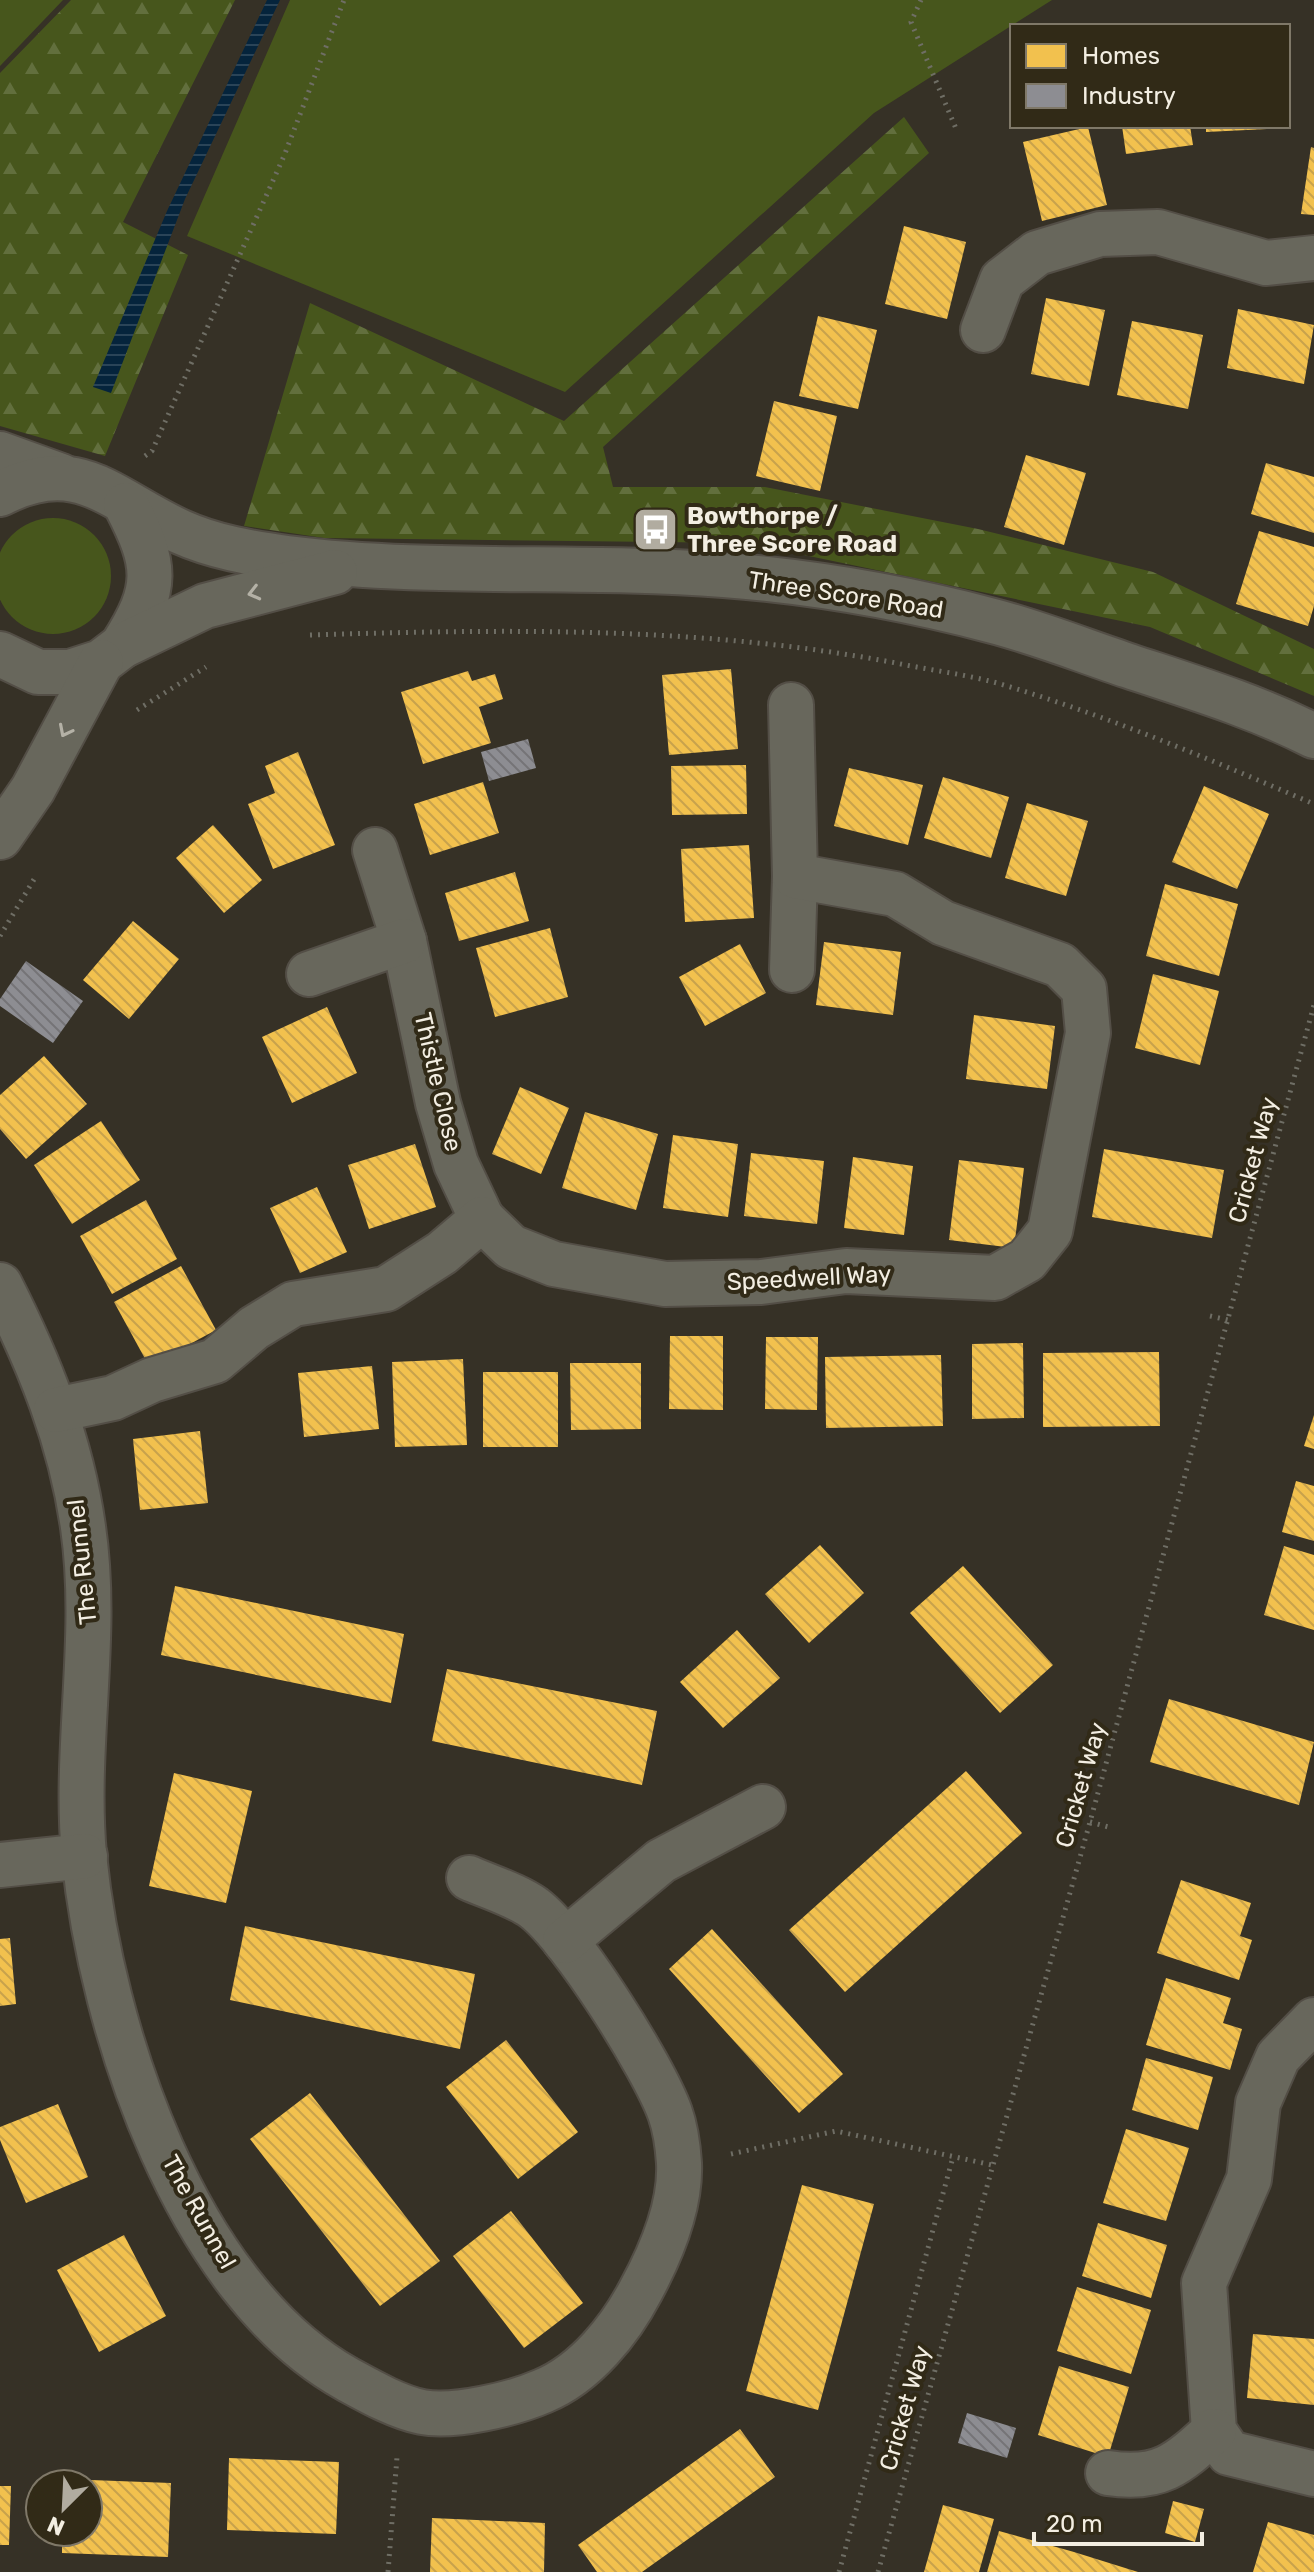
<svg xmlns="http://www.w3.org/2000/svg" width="1314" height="2572" viewBox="0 0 1314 2572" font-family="Rubik,sans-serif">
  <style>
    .grass { fill: #47561c }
    .forest { fill: url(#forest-firs) }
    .water { fill: url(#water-rules) }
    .homes { fill: url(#homes-back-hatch) }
    .industry { fill: url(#industry-back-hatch) }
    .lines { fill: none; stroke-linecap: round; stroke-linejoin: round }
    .minor-casing { stroke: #534e46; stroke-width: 48 }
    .path { stroke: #6f6e65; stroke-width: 5; stroke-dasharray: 2 6; stroke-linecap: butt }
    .minor { stroke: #68675c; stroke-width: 44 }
    .oneway { stroke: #b4b1a6 }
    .labels { text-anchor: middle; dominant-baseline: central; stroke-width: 8; stroke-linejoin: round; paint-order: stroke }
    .poi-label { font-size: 24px; font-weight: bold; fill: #f3eee2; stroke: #312a17; text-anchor: start }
    .street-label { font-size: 24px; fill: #f3eee2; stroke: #312a17 }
  </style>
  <defs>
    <pattern id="forest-firs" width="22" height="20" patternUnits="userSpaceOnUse" patternTransform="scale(2)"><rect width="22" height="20" fill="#47561c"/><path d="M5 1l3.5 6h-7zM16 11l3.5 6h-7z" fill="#626f3d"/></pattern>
    <pattern id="water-rules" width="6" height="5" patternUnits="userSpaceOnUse" patternTransform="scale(2)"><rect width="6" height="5" fill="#05243c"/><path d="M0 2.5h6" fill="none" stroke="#2a4458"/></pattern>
    <pattern id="homes-back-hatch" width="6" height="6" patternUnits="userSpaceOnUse" patternTransform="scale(2)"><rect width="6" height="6" fill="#f2c14e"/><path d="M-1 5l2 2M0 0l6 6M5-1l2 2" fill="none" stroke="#c8a24c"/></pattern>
    <pattern id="industry-back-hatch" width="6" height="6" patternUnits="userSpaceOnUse" patternTransform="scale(2)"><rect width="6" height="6" fill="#8d8d92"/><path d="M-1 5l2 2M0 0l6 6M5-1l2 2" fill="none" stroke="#757477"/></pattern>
  </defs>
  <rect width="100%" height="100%" fill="#363126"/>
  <g class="grass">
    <polygon points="0,0 63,0 0,66"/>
    <polygon points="290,0 1052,0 874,113 565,392 187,236"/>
    <circle cx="53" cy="576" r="58"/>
  </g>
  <g class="forest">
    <polygon points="71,0 235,0 123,222 188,255 105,456 0,426 0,73"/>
    <polygon points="904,117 929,153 603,447 613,487 765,487 978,529 1153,572 1314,649 1314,696 1150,627 746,543 324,538 244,526 310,303 564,421"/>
  </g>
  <polygon class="water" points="267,0 280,0 185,199 111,393 93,387 167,211"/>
  <g class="homes">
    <polygon points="1122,126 1190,126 1193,145 1126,154"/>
    <polygon points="1206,126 1285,126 1285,128 1206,132"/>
    <polygon points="1088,127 1107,205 1042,221 1023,142"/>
    <polygon points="1311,147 1314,148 1314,215 1301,214"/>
    <polygon points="904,226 966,242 947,319 885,304"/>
    <polygon points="1046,298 1105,310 1089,386 1031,374"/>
    <polygon points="1238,309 1314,325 1304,384 1227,368"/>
    <polygon points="818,316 877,330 858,409 799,396"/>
    <polygon points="1132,321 1203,335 1188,409 1117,395"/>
    <polygon points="774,401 837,416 820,491 756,476"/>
    <polygon points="1026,455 1086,473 1064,545 1004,527"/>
    <polygon points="1266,463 1314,477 1314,533 1251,514"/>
    <polygon points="1259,531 1314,547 1314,606 1308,626 1236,604"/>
    <polygon points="731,669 738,749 669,755 662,675"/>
    <polygon points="468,671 472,681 495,674 503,699 479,707 491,743 423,764 401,692"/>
    <polygon points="298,752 335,845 273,869 248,804 275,793 265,766"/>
    <polygon points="746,765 747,814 672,815 671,766"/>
    <polygon points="849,768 923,785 908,845 834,826"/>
    <polygon points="943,777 1009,797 991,858 924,838"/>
    <polygon points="483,782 499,833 430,855 414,804"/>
    <polygon points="1204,786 1269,814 1237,889 1172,862"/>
    <polygon points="1027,803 1088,821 1066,896 1005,878"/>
    <polygon points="213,825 262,880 224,913 176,858"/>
    <polygon points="749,845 754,918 685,922 681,849"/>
    <polygon points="515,872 529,921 459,941 445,893"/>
    <polygon points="1165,884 1238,904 1219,976 1146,956"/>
    <polygon points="133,921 179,959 129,1019 83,980"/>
    <polygon points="550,928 568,997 495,1017 476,948"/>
    <polygon points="824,942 901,952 893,1015 816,1005"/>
    <polygon points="740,944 766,993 705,1026 679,977"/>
    <polygon points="1153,974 1219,991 1200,1065 1135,1048"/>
    <polygon points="327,1007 357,1073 292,1103 262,1037"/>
    <polygon points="974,1015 1055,1026 1047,1089 966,1079"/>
    <polygon points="44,1056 87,1104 26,1159 0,1129 0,1095"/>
    <polygon points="520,1087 569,1108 541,1174 492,1154"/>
    <polygon points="585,1112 658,1134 636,1210 562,1188"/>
    <polygon points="101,1121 140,1180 72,1224 34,1165"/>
    <polygon points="673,1135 738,1144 728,1217 663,1208"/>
    <polygon points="415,1144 436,1207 369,1229 348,1165"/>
    <polygon points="1104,1149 1224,1170 1212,1238 1092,1217"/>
    <polygon points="751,1153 824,1161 817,1224 744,1216"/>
    <polygon points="853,1157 913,1166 904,1235 844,1228"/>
    <polygon points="959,1160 1024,1168 1014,1248 949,1240"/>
    <polygon points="317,1187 347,1252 300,1273 270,1208"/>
    <polygon points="146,1200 177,1259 112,1294 80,1236"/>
    <polygon points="181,1266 216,1330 149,1366 114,1302"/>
    <polygon points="670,1336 723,1336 723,1410 669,1409"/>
    <polygon points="766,1337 818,1337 817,1410 765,1409"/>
    <polygon points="1023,1343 1024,1418 972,1419 972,1344"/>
    <polygon points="1159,1352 1160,1426 1043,1427 1043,1353"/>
    <polygon points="941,1355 943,1426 826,1428 825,1357"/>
    <polygon points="463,1359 467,1445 395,1447 392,1362"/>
    <polygon points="570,1363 641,1363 641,1429 571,1430"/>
    <polygon points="372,1366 379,1429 304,1437 298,1373"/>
    <rect x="483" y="1372" width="75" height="75"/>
    <polygon points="1314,1415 1314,1449 1304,1446"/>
    <polygon points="200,1431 208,1503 140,1510 133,1439"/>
    <polygon points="1296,1481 1314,1486 1314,1541 1282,1532"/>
    <polygon points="820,1545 864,1593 809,1643 765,1594"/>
    <polygon points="1284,1546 1314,1555 1314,1630 1264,1615"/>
    <polygon points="963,1566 1053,1665 1000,1713 910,1613"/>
    <polygon points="175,1586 404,1634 391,1703 161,1655"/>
    <polygon points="737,1630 780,1678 723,1728 680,1682"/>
    <polygon points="447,1669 657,1711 642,1785 432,1741"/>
    <polygon points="1169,1699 1314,1742 1299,1805 1150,1762"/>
    <polygon points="966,1771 1022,1833 845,1992 789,1930"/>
    <polygon points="174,1773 252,1791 226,1903 149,1886"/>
    <polygon points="1181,1880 1251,1903 1240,1936 1252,1940 1239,1980 1157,1953"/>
    <polygon points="245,1926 475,1974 460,2049 230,2000"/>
    <polygon points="712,1929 843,2074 799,2113 669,1969"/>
    <polygon points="10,1938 16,2004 0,2006 0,1939"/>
    <polygon points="1166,1978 1231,1998 1223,2023 1242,2029 1230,2070 1146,2045"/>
    <polygon points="506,2040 578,2132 518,2179 446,2087"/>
    <polygon points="1146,2058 1213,2077 1198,2130 1132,2110"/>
    <polygon points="310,2093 440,2261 380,2306 250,2139"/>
    <polygon points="58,2104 88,2177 26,2203 0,2140 0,2127"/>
    <polygon points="1126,2129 1189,2148 1166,2221 1103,2203"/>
    <polygon points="802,2185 874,2204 818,2410 746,2391"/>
    <polygon points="511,2211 583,2303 524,2348 453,2256"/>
    <polygon points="1098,2223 1167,2245 1151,2298 1082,2276"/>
    <polygon points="124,2235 166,2316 99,2352 57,2270"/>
    <polygon points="1077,2287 1151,2310 1131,2374 1057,2351"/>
    <polygon points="1253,2334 1314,2339 1314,2405 1247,2398"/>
    <polygon points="1059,2366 1129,2387 1108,2457 1038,2435"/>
    <polygon points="740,2429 775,2477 642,2572 597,2572 578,2545"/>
    <polygon points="229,2458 339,2462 336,2534 227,2530"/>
    <polygon points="64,2479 171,2483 168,2557 62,2553 62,2532 88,2532 88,2484 64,2484"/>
    <polygon points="0,2486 11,2486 9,2545 0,2545"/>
    <polygon points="1173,2501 1204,2509 1195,2542 1165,2533"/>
    <polygon points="943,2505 994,2519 979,2572 924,2572"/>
    <polygon points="432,2518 545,2523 544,2572 430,2572"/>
    <polygon points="1268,2522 1314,2535 1314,2572 1253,2572"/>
    <polygon points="999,2531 1074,2552 1138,2572 987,2572"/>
  </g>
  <g class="industry">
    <polygon points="528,739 536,768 489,781 481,752"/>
    <polygon points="26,961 83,1001 53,1043 0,1006 0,999"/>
    <polygon points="967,2413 1016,2428 1007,2458 958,2443"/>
  </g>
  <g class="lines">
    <defs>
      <g id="minor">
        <polyline points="983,330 1002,280 1037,253 1100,234 1158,232 1266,263 1314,258"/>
        <polyline points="0,454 61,476"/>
        <path d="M0 494C79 453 112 501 181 532 214 547 251 553 287 558 431 576 578 564 724 575 813 582 906 598 993 621 1039 633 1084 651 1129 666 1192 687 1255 706 1314 736"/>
        <path d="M122 646C159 588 157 565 126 505"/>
        <polyline points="0,654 38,672 70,672 101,662 122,646 205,606 335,572"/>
        <polyline points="0,837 33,789 101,662"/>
        <polyline points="375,850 404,941 438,1103 456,1164 482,1219"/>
        <polyline points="792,970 795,876"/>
        <polyline points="309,974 404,941"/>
        <path d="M0 1285C39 1362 71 1441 83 1527 99 1636 74 1746 84 1855 101 2030 186 2289 347 2379 369 2391 397 2407 422 2412 454 2418 513 2404 543 2391 586 2373 620 2330 641 2290 661 2253 681 2205 679 2163 678 2148 675 2127 670 2113 653 2066 572 1937 534 1908 516 1895 489 1887 469 1878"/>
        <polyline points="56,1410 113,1398 152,1380 215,1361 254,1328 293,1304 386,1289 442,1253 482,1219 511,1247 554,1264 665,1284 761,1282 846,1271 995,1278 1027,1260 1050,1231 1088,1033 1084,989 1060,965 943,923 895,894 795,876 791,705"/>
        <polyline points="0,1865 85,1856"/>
        <polyline points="565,1941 661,1861 763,1807"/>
        <polyline points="1314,2020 1278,2057 1258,2103 1249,2179 1204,2283 1214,2431 1229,2453 1314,2474"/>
        <path d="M1108 2473C1160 2481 1178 2464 1214 2431"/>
      </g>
    </defs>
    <use href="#minor" class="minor-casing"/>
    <g class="path">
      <polyline points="921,0 911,22 957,131"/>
      <polyline points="145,456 152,451 284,156 344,0"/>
      <path d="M310 635C507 629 701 626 896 663 929 670 964 674 997 683 1106 715 1209 759 1314 804"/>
      <polyline points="137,710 206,667"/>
      <polyline points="0,936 36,876"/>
      <polyline points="1210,1316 1228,1320"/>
      <polyline points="1090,1822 1112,1828"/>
      <polyline points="731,2154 836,2131 992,2165"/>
      <polyline points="388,2572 397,2457"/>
      <polyline points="839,2572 953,2157"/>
      <polyline points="878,2572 1090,1822 1314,1005"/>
    </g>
    <use href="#minor" class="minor"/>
  </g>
  <defs><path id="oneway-chevron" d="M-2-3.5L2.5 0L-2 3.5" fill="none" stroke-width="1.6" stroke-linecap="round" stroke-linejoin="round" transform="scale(2)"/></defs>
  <g class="oneway">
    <use href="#oneway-chevron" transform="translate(254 593) rotate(166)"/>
    <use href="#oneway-chevron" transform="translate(65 731) rotate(117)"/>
  </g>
  <defs>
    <symbol id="bus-square" viewBox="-11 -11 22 22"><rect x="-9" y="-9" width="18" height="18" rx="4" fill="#b1aca0" stroke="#312a17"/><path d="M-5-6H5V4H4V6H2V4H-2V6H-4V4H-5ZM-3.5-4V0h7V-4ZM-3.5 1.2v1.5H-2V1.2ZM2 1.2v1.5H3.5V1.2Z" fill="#fff"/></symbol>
  </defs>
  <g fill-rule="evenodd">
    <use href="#bus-square" x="630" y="504" width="51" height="51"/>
  </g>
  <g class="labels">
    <g class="poi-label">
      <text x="687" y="516">Bowthorpe /<tspan x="687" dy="28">Three Score Road</tspan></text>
    </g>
    <g class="street-label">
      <text transform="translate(846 595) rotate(9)">Three Score Road</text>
      <text transform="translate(438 1082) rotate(77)">Thistle Close</text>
      <text transform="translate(1253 1160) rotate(-75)">Cricket Way</text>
      <text transform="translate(809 1278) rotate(-3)">Speedwell Way</text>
      <text transform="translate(82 1562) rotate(-96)">The Runnel</text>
      <text transform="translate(1081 1785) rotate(-74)">Cricket Way</text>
      <text transform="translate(199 2212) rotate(61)">The Runnel</text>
      <text transform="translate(905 2408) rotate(-74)">Cricket Way</text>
    </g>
  </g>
  <rect x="1010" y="24" width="280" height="104" fill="#312a17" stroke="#7f7868" stroke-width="2"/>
  <rect x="1026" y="44" width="40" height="24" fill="#f2c14e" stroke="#7f7868" stroke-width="2"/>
  <text x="1082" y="64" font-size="24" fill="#f3eee2">Homes</text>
  <rect x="1026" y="84" width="40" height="24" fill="#8d8d92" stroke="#7f7868" stroke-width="2"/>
  <text x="1082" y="104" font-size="24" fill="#f3eee2">Industry</text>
  <g transform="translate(64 2508) rotate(204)"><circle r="38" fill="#312a17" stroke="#7f7868" stroke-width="2"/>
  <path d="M0-6L14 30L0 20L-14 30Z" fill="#b1aca0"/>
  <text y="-12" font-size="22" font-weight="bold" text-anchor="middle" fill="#f3eee2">N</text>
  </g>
  <path d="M1034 2532v12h168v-12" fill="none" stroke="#f3eee2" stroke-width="4"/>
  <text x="1046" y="2532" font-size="24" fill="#f3eee2" stroke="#312a17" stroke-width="6" paint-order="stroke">20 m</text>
</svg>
